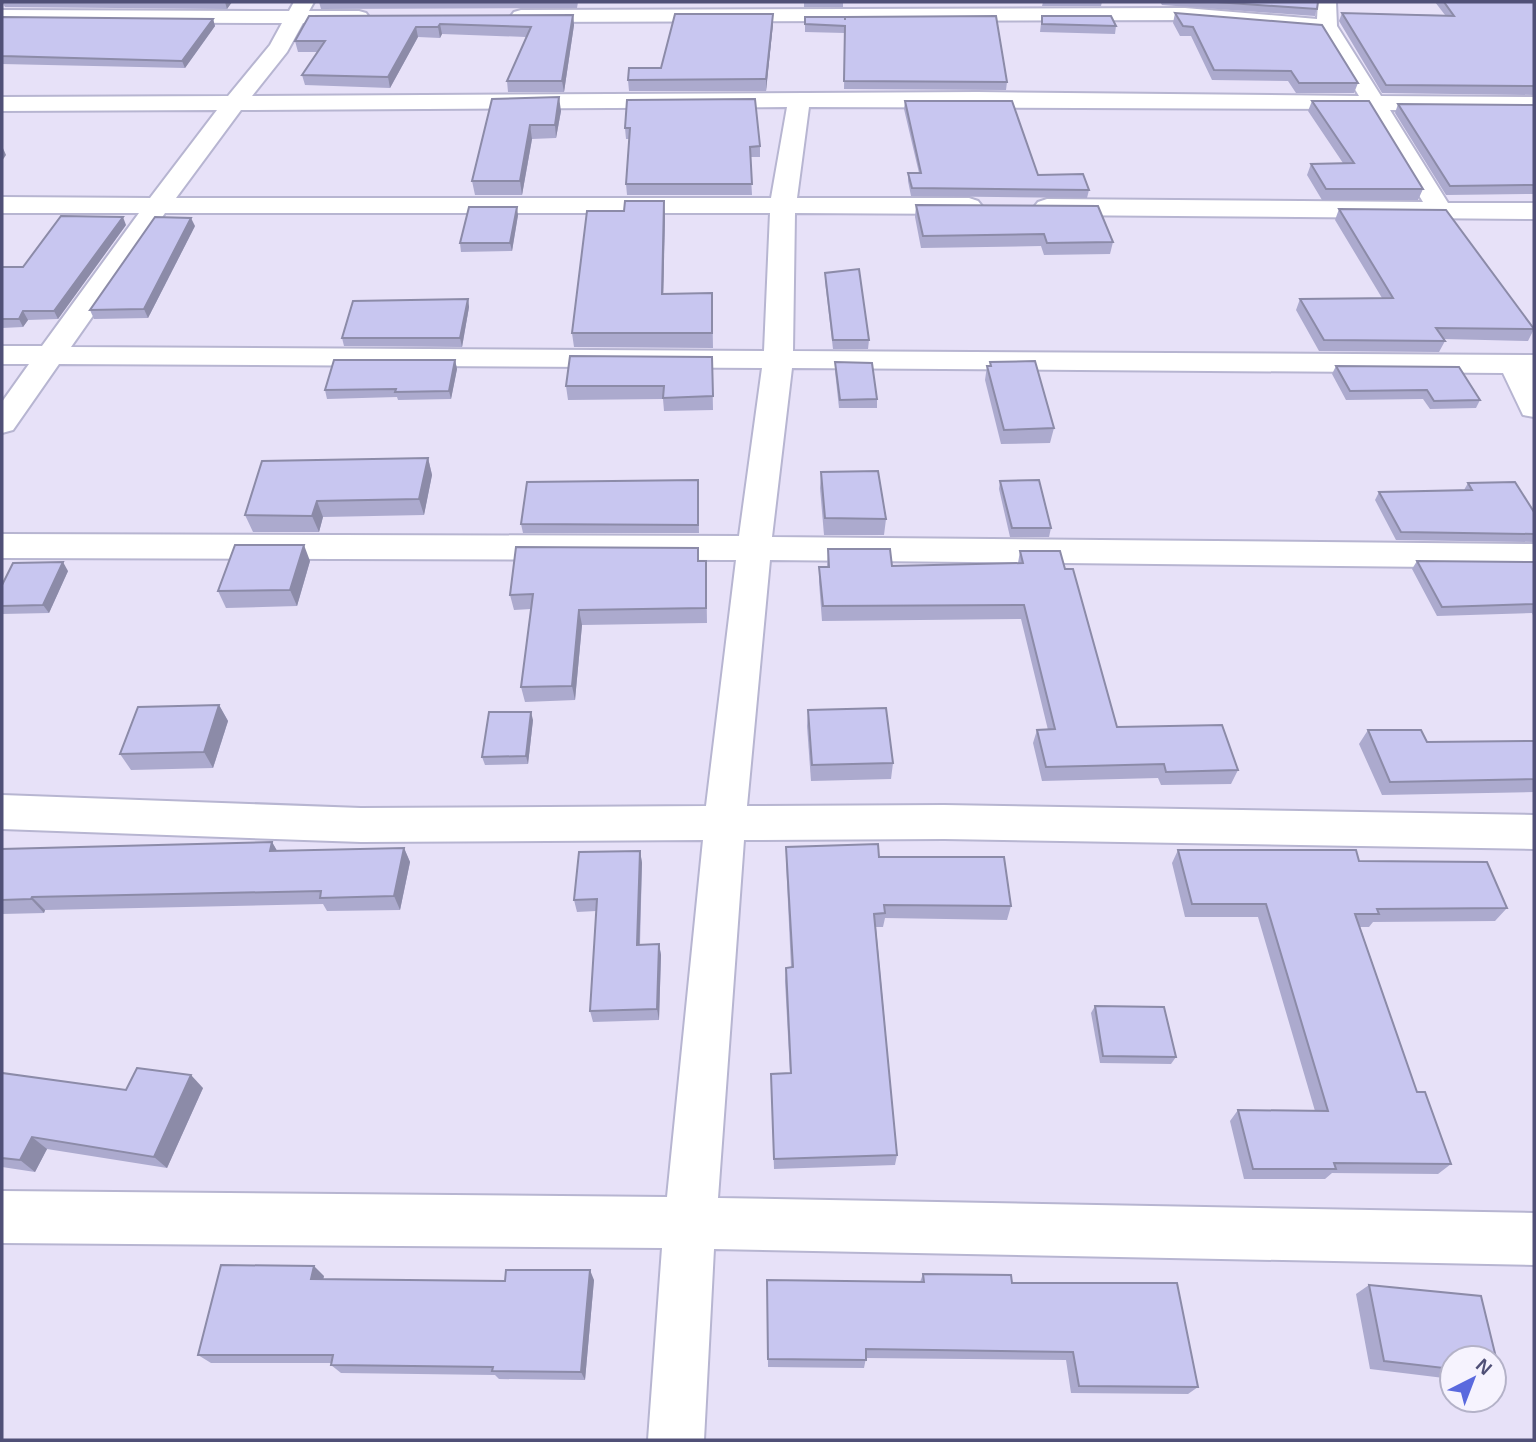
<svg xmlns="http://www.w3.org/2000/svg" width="1536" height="1442" viewBox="0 0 1536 1442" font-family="Arial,sans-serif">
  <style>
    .residential { fill: #e7e1f8; fill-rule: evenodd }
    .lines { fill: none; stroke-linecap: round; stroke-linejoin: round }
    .street-casing { stroke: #b7b5d1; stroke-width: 4 }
    .street { fill: #fff; fill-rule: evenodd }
    .wall { fill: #acaace }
    .shaded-wall { fill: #8c8ba8 }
    .building { fill: #c8c6f0; stroke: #8c8ba8; stroke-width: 2 }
  </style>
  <rect width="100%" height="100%" fill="#f1edfc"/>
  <path class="residential" d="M2 2H1534V1440H2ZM1452 1358H1494V1400H1452Z"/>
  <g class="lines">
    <defs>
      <path id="street" d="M294 2H314L309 11H359L366 13 369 17 366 21 359 23H303L287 52 252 96 977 92 1359 96 1320 32 1185 20 521 22 514 20 511 16 514 12 521 10 1185 8 1317 19 1318 2H1336L1337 26 1381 96 1534 97V111L1390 110 1448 203H1534V219L1047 215 1038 212 1034 207 1038 202 1047 199 1423 202 1367 109 809 107 797 198H969L978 201 982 206 978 211 969 214 795 213 793 351 1534 355V417L1523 415 1503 373 792 368 772 537 1534 544V568L770 560 747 806 944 805 1534 815V849L944 839 744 840 718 1198 1534 1213V1265L714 1249 704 1440H648L662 1248 2 1243V1191L667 1197 703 840 361 842 2 829V795L361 808 706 806 736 560 2 558V534L739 536 762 368 59 364 13 430 2 433V402L29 364H2V346H42L139 213H2V197L150 198 217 110 2 111V97L228 96 270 45 282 23 2 22V10L289 11ZM787 107 771 198H176L241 110ZM165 213H770L764 351 71 347Z"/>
    </defs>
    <use href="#street" class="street-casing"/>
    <use href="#street" class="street"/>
  </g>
  <g class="wall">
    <polygon points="2,2 232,2 227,9 5,7"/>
    <polygon points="319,2 578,2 577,8 321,9"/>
    <rect x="804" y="2" width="39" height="5"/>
    <polygon points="1043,2 1102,2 1101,6 1042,6"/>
    <polygon points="1160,2 1318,2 1315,16 1162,5"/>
    <polygon points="1435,2 1534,2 1534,95 1382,93 1339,21 1342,13 1445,15"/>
    <polygon points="1175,13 1358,83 1354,93 1296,93 1288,81 1212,80 1191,36 1180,36 1173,23"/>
    <polygon points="573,15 574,25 564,92 508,92 507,81 526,37 442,34 440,38 418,37 390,88 305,85 302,75 318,52 298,52 295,41 309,16"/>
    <polygon points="1042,16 1116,26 1115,34 1040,32"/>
    <polygon points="2,17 213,19 215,26 185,68 2,64"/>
    <polygon points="845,20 1007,82 1006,90 844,89 845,33 805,32 805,24"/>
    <polygon points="773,24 766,91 629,91 628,80"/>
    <polygon points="492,99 561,111 556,138 532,139 522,195 475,195 472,181"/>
    <polygon points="627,100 760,146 760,157 750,157 752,195 627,195 626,184 629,139 626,139 625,128"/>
    <polygon points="905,101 1038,175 1089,190 1087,198 911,196 908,181 908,173 919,173 904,109"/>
    <polygon points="1312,101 1423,189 1418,200 1322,200 1307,175 1311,164 1343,163 1308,111"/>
    <polygon points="1398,104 1534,105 1534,194 1446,195 1395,113"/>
    <polygon points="916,205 1113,242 1110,254 1044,255 1041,246 921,248 915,217"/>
    <polygon points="1339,209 1534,329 1528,341 1444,339 1445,341 1439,352 1319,351 1296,310 1300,299 1382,298 1335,220"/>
    <polygon points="518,215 512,251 461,252 460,243"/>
    <polygon points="665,215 663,294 712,293 713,348 574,347 572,333"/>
    <polygon points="126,225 58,319 28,320 23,327 2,328 2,267 23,267"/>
    <polygon points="195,226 148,318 94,319 90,310"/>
    <polygon points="825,273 869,340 868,349 833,349 825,281"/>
    <polygon points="468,299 469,307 462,347 344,346 342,338"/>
    <polygon points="712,357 713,410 664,411 663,399 568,400 566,386"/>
    <polygon points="455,360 457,369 451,399 398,400 397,397 327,399 325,390"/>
    <polygon points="835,362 877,399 877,408 839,408 835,371"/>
    <polygon points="990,362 1054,428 1050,443 1001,444 985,380 987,366 990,366"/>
    <polygon points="1336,366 1480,400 1476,408 1430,409 1423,399 1346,400 1332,374"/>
    <polygon points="428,458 432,475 424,515 323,517 319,532 253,532 245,515"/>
    <polygon points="821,472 886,519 884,535 824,535 820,488"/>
    <polygon points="698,480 699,533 523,533 521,524"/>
    <polygon points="1000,481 1051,528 1049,537 1010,537 999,489"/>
    <polygon points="1468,483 1534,512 1534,542 1396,540 1375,500 1379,492 1464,490"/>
    <polygon points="828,549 892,566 1018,563 1020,551 1065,569 1117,727 1238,770 1231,784 1161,785 1158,778 1042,781 1033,743 1037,730 1048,730 1021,619 822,621 819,582 819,567 827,567"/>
    <polygon points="310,561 297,606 226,608 218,591"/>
    <polygon points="699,561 706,561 707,623 582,625 575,700 525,702 521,687 531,609 514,610 510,595"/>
    <polygon points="1417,561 1534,562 1534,617 1532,613 1437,616 1412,569"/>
    <polygon points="68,571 49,613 2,614 2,585"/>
    <polygon points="219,705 228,721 213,768 131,770 120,754"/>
    <polygon points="808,710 893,763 891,779 811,781 807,726"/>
    <polygon points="533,720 528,764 485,765 482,757"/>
    <polygon points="1368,730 1427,742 1534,741 1534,792 1382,795 1359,744"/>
    <polygon points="272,842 277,851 404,848 410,862 400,910 327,911 323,904 45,910 44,913 2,914 2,849"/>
    <polygon points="786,847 879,857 1011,906 1007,920 885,918 883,927 876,927 897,1155 895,1165 774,1169 771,1074 790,1073 785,981 786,968 791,967 786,861"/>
    <polygon points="1178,850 1359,861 1507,908 1495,921 1373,922 1369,927 1360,927 1417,1092 1451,1164 1438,1174 1332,1173 1325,1179 1244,1179 1230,1121 1238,1110 1315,1111 1258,917 1185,917 1172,863"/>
    <polygon points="640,851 642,863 640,945 659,944 661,955 659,1020 593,1022 590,1011 596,911 577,912 574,900"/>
    <polygon points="1095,1006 1176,1057 1171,1064 1100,1063 1091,1013"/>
    <polygon points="2,1073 126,1090 203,1088 167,1168 47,1149 35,1172 2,1167"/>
    <polygon points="923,1274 1012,1283 1198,1387 1188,1394 1071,1393 1066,1360 866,1358 864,1368 768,1367 767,1280 920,1282"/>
    <polygon points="324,1276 323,1279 505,1281 594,1280 585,1380 499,1379 495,1375 341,1373 331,1365 332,1363 211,1363 198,1355"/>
    <polygon points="1369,1285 1481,1296 1500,1374 1494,1377 1494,1358 1452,1358 1452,1379 1370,1369 1356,1294"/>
  </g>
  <g class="shaded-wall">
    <polygon points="225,2 232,2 227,9"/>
    <polygon points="773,14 773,24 766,91 766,79"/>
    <polygon points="573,15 574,25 564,92 562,81"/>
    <polygon points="213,19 215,26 185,68 182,61"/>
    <polygon points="440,24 442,34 440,38 438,27"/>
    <polygon points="416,27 418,37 390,88 388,77"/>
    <polygon points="559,97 561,111 556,138 555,125"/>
    <polygon points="530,125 532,139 522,195 520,181"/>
    <polygon points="2,146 6,155 2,161"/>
    <polygon points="664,201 665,215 663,308 662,294"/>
    <polygon points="517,207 518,215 512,251 510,243"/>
    <polygon points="123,217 126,225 58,319 54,311"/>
    <polygon points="191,218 195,226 148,318 144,309"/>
    <polygon points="468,299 469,307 462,347 460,338"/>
    <polygon points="23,311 28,320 23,327 19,319"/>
    <polygon points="455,360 457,369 451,399 449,391"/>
    <polygon points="428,458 432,475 424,515 419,499"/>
    <polygon points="317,501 323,517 319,532 312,516"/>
    <polygon points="304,545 310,561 297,606 290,590"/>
    <polygon points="63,562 68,571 49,613 43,605"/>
    <polygon points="579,610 582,625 575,700 572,686"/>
    <polygon points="219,705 228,721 213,768 204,752"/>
    <polygon points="531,712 533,720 528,764 526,756"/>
    <polygon points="272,842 280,856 270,851"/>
    <polygon points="404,848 410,862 400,910 394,896"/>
    <polygon points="640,851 642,863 639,956 637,945"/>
    <polygon points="32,897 45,910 44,913 31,899"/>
    <polygon points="659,944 661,955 659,1020 657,1009"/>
    <polygon points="191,1075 203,1088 167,1168 154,1157"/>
    <polygon points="32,1137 47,1149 35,1172 20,1160"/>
    <polygon points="314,1266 324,1276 321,1288 311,1279"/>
    <polygon points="590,1270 594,1280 585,1380 581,1372"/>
  </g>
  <g class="building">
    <polygon points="1216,2 1318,2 1317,9"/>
    <polygon points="1444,2 1534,2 1534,86 1386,85 1342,13 1454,16"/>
    <polygon points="1175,13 1322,25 1358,83 1299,83 1291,71 1214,70 1193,27 1183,26"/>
    <polygon points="675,14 773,14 766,79 628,80 629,68 661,68"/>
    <polygon points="573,15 562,81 507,81 531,27 440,24 438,27 416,27 388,77 302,75 325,41 295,41 309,16"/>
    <polygon points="996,16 1007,82 844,81 845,26 805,24 805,17 845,17 845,20 845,17"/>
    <polygon points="1042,16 1111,16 1116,26 1042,24"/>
    <polygon points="2,17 213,19 182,61 2,56"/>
    <polygon points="559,97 555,125 530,125 520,181 472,181 492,99"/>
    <polygon points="755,99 760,146 750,147 752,184 626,184 630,128 625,128 627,100"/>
    <polygon points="905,101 1012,101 1038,175 1083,174 1089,190 912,188 908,173 921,173"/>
    <polygon points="1312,101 1369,101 1423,189 1326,189 1311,164 1354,163"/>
    <polygon points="1398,104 1534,105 1534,185 1450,186"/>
    <polygon points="625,201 664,201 662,294 712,293 712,333 572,333 587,211 624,211"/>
    <polygon points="916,205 1098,206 1113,242 1047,243 1044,234 923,236"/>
    <polygon points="469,207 517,207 510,243 460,243"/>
    <polygon points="1339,209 1446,210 1534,329 1436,328 1445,341 1324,340 1300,299 1393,298"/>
    <polygon points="61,216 123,217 54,311 23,311 19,319 2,319 2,267 23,267"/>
    <polygon points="155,217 191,218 144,309 90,310"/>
    <polygon points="859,269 869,340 833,340 825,273"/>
    <polygon points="468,299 460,338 342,338 353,301"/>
    <polygon points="570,356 712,357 713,396 663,398 664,386 566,386"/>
    <polygon points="334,360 455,360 449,391 395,392 396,389 325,390"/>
    <polygon points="1035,361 1054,428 1004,430 987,366 991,366 990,362"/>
    <polygon points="835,362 872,363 877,399 840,400"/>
    <polygon points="1336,366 1459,367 1480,400 1434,401 1427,390 1350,391"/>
    <polygon points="428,458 419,499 317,501 312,516 245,515 262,461"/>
    <polygon points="878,471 886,519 825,518 821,472"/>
    <polygon points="698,480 698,525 521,524 527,482"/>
    <polygon points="1039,480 1051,528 1012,528 1000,481"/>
    <polygon points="1515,482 1534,512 1534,534 1401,532 1379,492 1472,490 1468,483"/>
    <polygon points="235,545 304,545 290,590 218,591"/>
    <polygon points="516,547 698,548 698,561 706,561 706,608 579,610 572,686 521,687 533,594 510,595"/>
    <polygon points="828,549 890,549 892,566 1023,563 1020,551 1060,551 1065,569 1073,569 1117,727 1222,725 1238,770 1166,772 1164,764 1046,767 1037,730 1055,729 1024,605 823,606 819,567 829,567"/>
    <polygon points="1417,561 1534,562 1534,604 1442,607"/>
    <polygon points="63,562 43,605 2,606 2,585 13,563"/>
    <polygon points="219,705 204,752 120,754 138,707"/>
    <polygon points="886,708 893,763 812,765 808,710"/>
    <polygon points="489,712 531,712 526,756 482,757"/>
    <polygon points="1368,730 1421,730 1427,742 1534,741 1534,779 1390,782"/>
    <polygon points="272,842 270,851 404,848 394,896 320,898 321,891 32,897 31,899 2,900 2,849"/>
    <polygon points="878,844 879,857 1004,857 1011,906 884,905 885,913 874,914 897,1155 774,1159 771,1074 791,1073 786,968 793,967 786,847"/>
    <polygon points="1178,850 1356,850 1359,861 1487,862 1507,908 1377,909 1379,914 1355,914 1417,1092 1425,1092 1451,1164 1334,1163 1336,1169 1253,1169 1238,1110 1328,1111 1266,904 1192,904"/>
    <polygon points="640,851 637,945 659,944 657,1009 590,1011 597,899 574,900 579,852"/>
    <polygon points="1095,1006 1164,1007 1176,1057 1103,1056"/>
    <polygon points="137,1068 191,1075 154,1157 32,1137 20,1160 2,1158 2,1073 126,1090"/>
    <polygon points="221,1265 314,1266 311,1279 505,1281 506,1270 590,1270 581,1372 492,1371 493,1367 331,1365 333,1355 198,1355"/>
    <polygon points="923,1274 1011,1275 1012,1283 1177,1283 1198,1387 1079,1386 1073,1352 866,1349 866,1360 768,1359 767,1280 924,1282"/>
    <polygon points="1369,1285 1481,1296 1500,1374 1494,1374 1494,1358 1452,1358 1452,1369 1384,1361"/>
  </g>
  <rect width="1536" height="1442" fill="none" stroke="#505077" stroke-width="7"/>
  <g transform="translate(1473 1379) rotate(42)"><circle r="33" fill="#f6f3fe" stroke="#b4b2c8" stroke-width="2"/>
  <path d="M0-5L12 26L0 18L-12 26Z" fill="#5a69de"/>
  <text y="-10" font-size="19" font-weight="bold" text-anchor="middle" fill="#505077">N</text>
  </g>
</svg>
